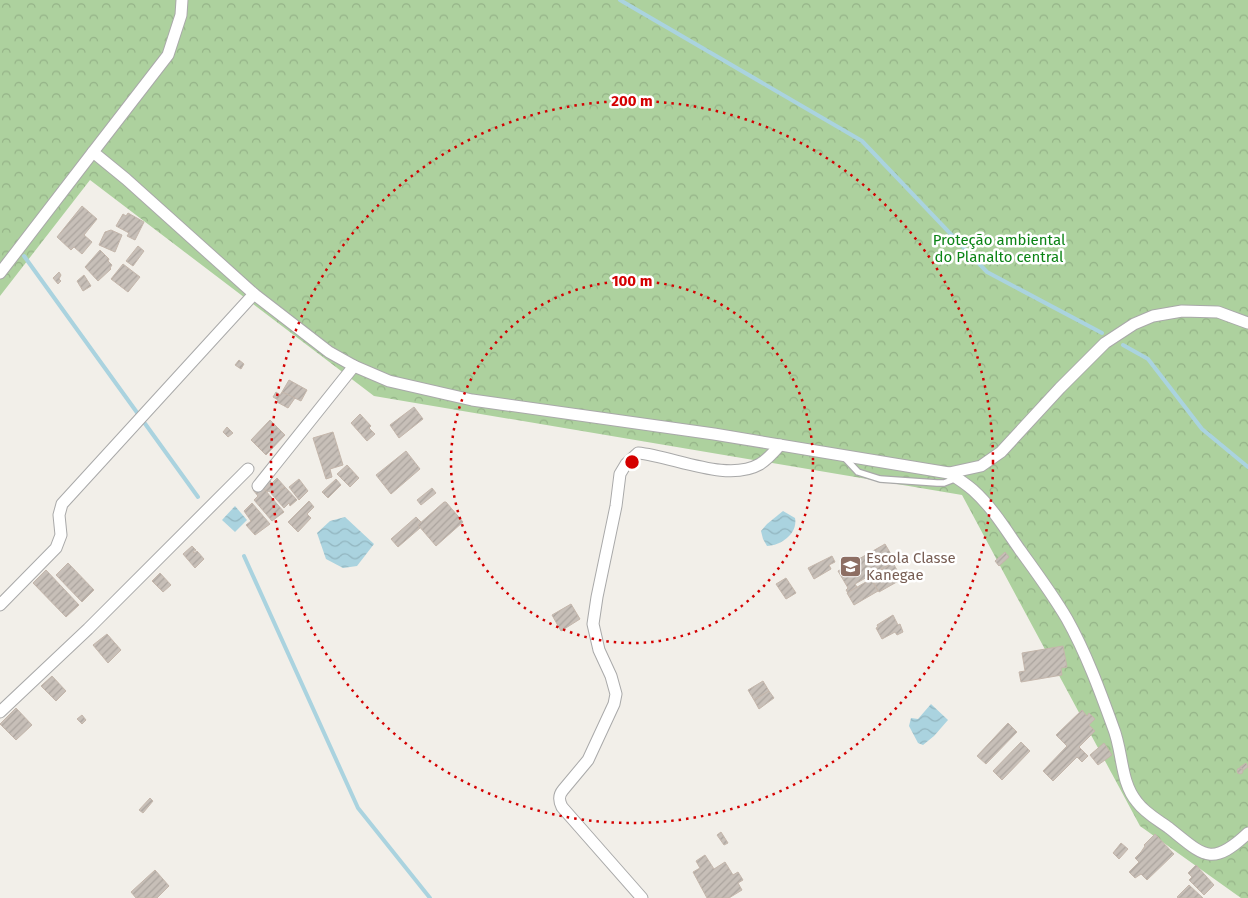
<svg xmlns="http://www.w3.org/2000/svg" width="1248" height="898" viewBox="0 0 1248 898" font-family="'Fira Sans',sans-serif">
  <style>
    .forest { fill: url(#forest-crowns) }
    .water { fill: url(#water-waves) }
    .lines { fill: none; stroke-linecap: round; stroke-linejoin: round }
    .stream { stroke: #aad3df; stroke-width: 4 }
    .building { fill: url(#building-hatch); stroke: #c4b6ab }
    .service-casing { stroke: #a9a9a9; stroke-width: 8 }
    .minor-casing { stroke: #a9a9a9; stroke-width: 13 }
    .service { stroke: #fff; stroke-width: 5.5 }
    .minor { stroke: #fff; stroke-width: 11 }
    .ring { fill: none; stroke: #d40000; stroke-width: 2.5; stroke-dasharray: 2.5 5 }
    .labels { text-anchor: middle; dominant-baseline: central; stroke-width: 5; stroke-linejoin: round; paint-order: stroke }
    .park-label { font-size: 15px; fill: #0c8416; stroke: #fff }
    .education-label { font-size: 15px; fill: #785e54; stroke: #fff; text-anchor: start }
    .centre { fill: #d40000; stroke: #fff; stroke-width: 2.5 }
    .ring-label { font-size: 15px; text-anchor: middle; font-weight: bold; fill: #d40000; stroke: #fff; stroke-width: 5; stroke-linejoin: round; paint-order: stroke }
  </style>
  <defs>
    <pattern id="forest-crowns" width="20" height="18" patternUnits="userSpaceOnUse" patternTransform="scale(1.25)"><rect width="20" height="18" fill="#add19e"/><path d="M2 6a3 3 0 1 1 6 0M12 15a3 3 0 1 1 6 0" fill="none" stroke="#95b388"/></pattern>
    <pattern id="water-waves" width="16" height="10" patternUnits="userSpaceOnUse" patternTransform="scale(1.25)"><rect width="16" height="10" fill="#aad3df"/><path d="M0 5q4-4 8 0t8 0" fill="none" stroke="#92b5bf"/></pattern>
    <pattern id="building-hatch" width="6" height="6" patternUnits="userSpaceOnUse" patternTransform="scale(1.25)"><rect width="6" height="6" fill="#c7bfb8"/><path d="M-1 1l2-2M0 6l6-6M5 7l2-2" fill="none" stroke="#aba49e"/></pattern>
  </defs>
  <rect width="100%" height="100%" fill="#f2efe9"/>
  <polygon class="forest" points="0,0 1248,0 1248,898 1241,898 1140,826 962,495 374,396 90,180 0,296"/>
  <g class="water">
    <polygon points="235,506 247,520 235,532 222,520"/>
    <path d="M783 511 795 518C798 533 782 545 767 546L763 539 761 531 767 524Z"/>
    <polygon points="345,517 374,544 357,566 343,568 326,559 317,533 330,521"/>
    <polygon points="931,704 948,720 934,736 923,745 918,743 909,726 911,718 918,719"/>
  </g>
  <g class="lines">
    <g class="stream">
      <polyline points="620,0 862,141 987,272 1102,333"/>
      <polyline points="24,256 198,497"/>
      <polyline points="1123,345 1148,359 1202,429 1248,467"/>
      <polyline points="244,556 358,808 430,898"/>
    </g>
  </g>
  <g class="building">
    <polygon points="82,206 97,219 84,235 92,242 82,254 74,247 71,250 57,237"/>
    <polygon points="128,213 144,222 135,240 127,236 129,233 116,226 123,214 126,216"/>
    <polygon points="111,230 122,235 115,252 99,245 105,232"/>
    <polygon points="138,246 144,251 133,266 126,261"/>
    <polygon points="100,250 109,259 108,261 112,265 110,268 111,269 98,281 85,267"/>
    <polygon points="123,264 140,277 128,292 111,279"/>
    <polygon points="59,272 61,275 59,279 61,281 58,284 53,278"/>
    <polygon points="84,275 91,286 83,291 77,281"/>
    <polygon points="239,360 244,364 241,369 235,365"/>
    <polygon points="289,380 307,390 301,401 282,392"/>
    <polygon points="276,392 280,395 282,392 295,398 288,408 277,402 278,400 273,397"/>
    <polygon points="414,407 423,419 399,438 390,425"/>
    <polygon points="360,414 371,426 369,428 375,434 367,441 351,423"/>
    <polygon points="270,420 285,435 266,455 251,440"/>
    <polygon points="227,427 233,433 228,437 223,432"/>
    <polygon points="333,432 343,465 330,469 332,477 326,479 313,438"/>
    <polygon points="406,451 420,469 391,494 376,475"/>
    <polygon points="347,465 359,478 350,487 337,474"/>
    <polygon points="277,478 285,487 280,490 285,487 297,500 290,506 289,503 284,508 269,491 267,492 261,485 268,479 272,483"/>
    <polygon points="299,479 308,491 299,500 289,487"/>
    <polygon points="336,479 341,485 328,498 322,492"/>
    <polygon points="259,483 284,512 272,521 254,500 258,496 253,490"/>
    <polygon points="432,488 436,493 421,505 417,500"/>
    <polygon points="309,501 314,507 307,514 311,518 298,532 288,522"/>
    <polygon points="444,502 446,502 463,522 436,546 418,525"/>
    <polygon points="252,503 270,524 255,535 246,525 251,521 244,511"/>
    <polygon points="416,517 421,522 418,525 420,528 398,547 391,539"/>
    <polygon points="885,544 895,561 855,584 857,587 848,593 846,590 848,588 838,571"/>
    <polygon points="192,546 196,550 193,552 194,553 197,551 204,559 195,568 183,554"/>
    <polygon points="1005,552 1009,557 999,566 995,561"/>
    <polygon points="832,556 835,562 829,565 831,569 814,579 808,568"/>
    <polygon points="68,563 94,590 82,602 56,575"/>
    <polygon points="893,563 902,579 879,592 870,576"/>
    <polygon points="46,570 79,605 66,617 33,583"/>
    <polygon points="160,573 171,585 163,592 152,581"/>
    <polygon points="786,578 796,593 786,599 776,584"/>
    <polygon points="871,579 878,591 854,605 847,593"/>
    <polygon points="571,604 580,619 561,631 552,615"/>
    <polygon points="893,615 898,625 900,624 903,632 897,635 895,632 882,639 876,628 878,627 877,625"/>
    <polygon points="107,634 121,650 108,663 93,645"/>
    <polygon points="1063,646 1067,667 1061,668 1062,675 1021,682 1019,672 1025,671 1022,653"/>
    <polygon points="52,676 66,691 56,701 41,686"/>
    <polygon points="763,681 769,691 754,700 748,690"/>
    <polygon points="769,691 774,698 759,709 754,700"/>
    <polygon points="16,708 32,725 16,740 0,724"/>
    <polygon points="1082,710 1087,716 1089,713 1095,719 1089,725 1095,731 1079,747 1088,756 1082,762 1077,757 1053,781 1043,771 1067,746 1056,735"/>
    <polygon points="82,715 86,720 82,724 77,719"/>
    <polygon points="1008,723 1017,732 986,764 977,756"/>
    <polygon points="1021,742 1030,751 1002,780 993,771"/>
    <polygon points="1104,743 1112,755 1098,765 1090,755"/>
    <polygon points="1246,763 1248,767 1242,771 1240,767"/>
    <circle cx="1240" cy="771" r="3"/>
    <polygon points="150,798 153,801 143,813 139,810"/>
    <polygon points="721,832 728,843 724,845 717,835"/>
    <polygon points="1155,834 1174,854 1147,880 1141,874 1135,878 1129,872 1139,862 1135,858 1141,852 1145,846 1144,845"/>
    <polygon points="1121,843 1128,849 1119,859 1113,853"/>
    <polygon points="705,855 714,869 725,862 733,875 738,872 743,880 738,883 742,890 729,898 707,898 693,872 700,868 696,861"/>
    <polygon points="1196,865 1214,885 1204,895 1189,880 1192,877 1188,873"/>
    <polygon points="155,870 169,886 157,898 136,898 131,892"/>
    <polygon points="1189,885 1203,898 1178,898 1177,897"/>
  </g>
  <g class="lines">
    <defs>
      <polyline id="service" points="844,457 858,472 880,479 937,483 944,483 957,478"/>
      <g id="minor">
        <polyline points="182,0 181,15 168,55 93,152 126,179 254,294 329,352 354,366 389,381 472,400 714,434 949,473 981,466 1001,452 1060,388 1105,343 1134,324 1153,316 1182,311 1218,312 1248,323"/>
        <polyline points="0,273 93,152"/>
        <path d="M949 473C957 478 966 484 973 490 992 507 1006 530 1020 550 1036 572 1053 595 1067 619 1086 653 1100 691 1113 727 1123 751 1120 782 1137 802 1145 813 1158 820 1169 828 1203 855 1211 868 1248 833"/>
        <polyline points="258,486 354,366"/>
        <polyline points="0,605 56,548 61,535 59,515 62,504 254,294"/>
        <polyline points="0,712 88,629 248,469"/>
        <path d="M642 898 562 807C559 801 558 796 563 790L588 760 614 704 616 694 611 676 599 650 593 624 597 597 616 506 620 474 626 464 638 453C673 456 727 483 760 464 768 459 774 452 780 445"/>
      </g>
    </defs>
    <use href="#service" class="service-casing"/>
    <use href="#minor" class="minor-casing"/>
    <use href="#service" class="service"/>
    <use href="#minor" class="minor"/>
  </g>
  <g class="ring">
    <circle cx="632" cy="462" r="181"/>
    <circle cx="632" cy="462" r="361"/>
  </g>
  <defs>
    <symbol id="school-square" viewBox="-11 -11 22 22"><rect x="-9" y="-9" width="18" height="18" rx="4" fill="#8d6e63" stroke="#fff"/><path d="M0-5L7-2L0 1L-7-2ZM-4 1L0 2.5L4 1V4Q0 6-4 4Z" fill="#fff"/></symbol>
  </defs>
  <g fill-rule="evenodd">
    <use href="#school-square" x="838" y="554" width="25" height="25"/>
  </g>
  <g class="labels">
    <g class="park-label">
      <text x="999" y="240">Proteção ambiental<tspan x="999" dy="17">do Planalto central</tspan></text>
    </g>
    <g class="education-label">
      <text x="866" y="558">Escola Classe<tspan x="866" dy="17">Kanegae</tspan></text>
    </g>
  </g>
  <circle cx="632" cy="462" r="8" class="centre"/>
  <g class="ring-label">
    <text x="632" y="106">200 m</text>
    <text x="632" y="286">100 m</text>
  </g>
</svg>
